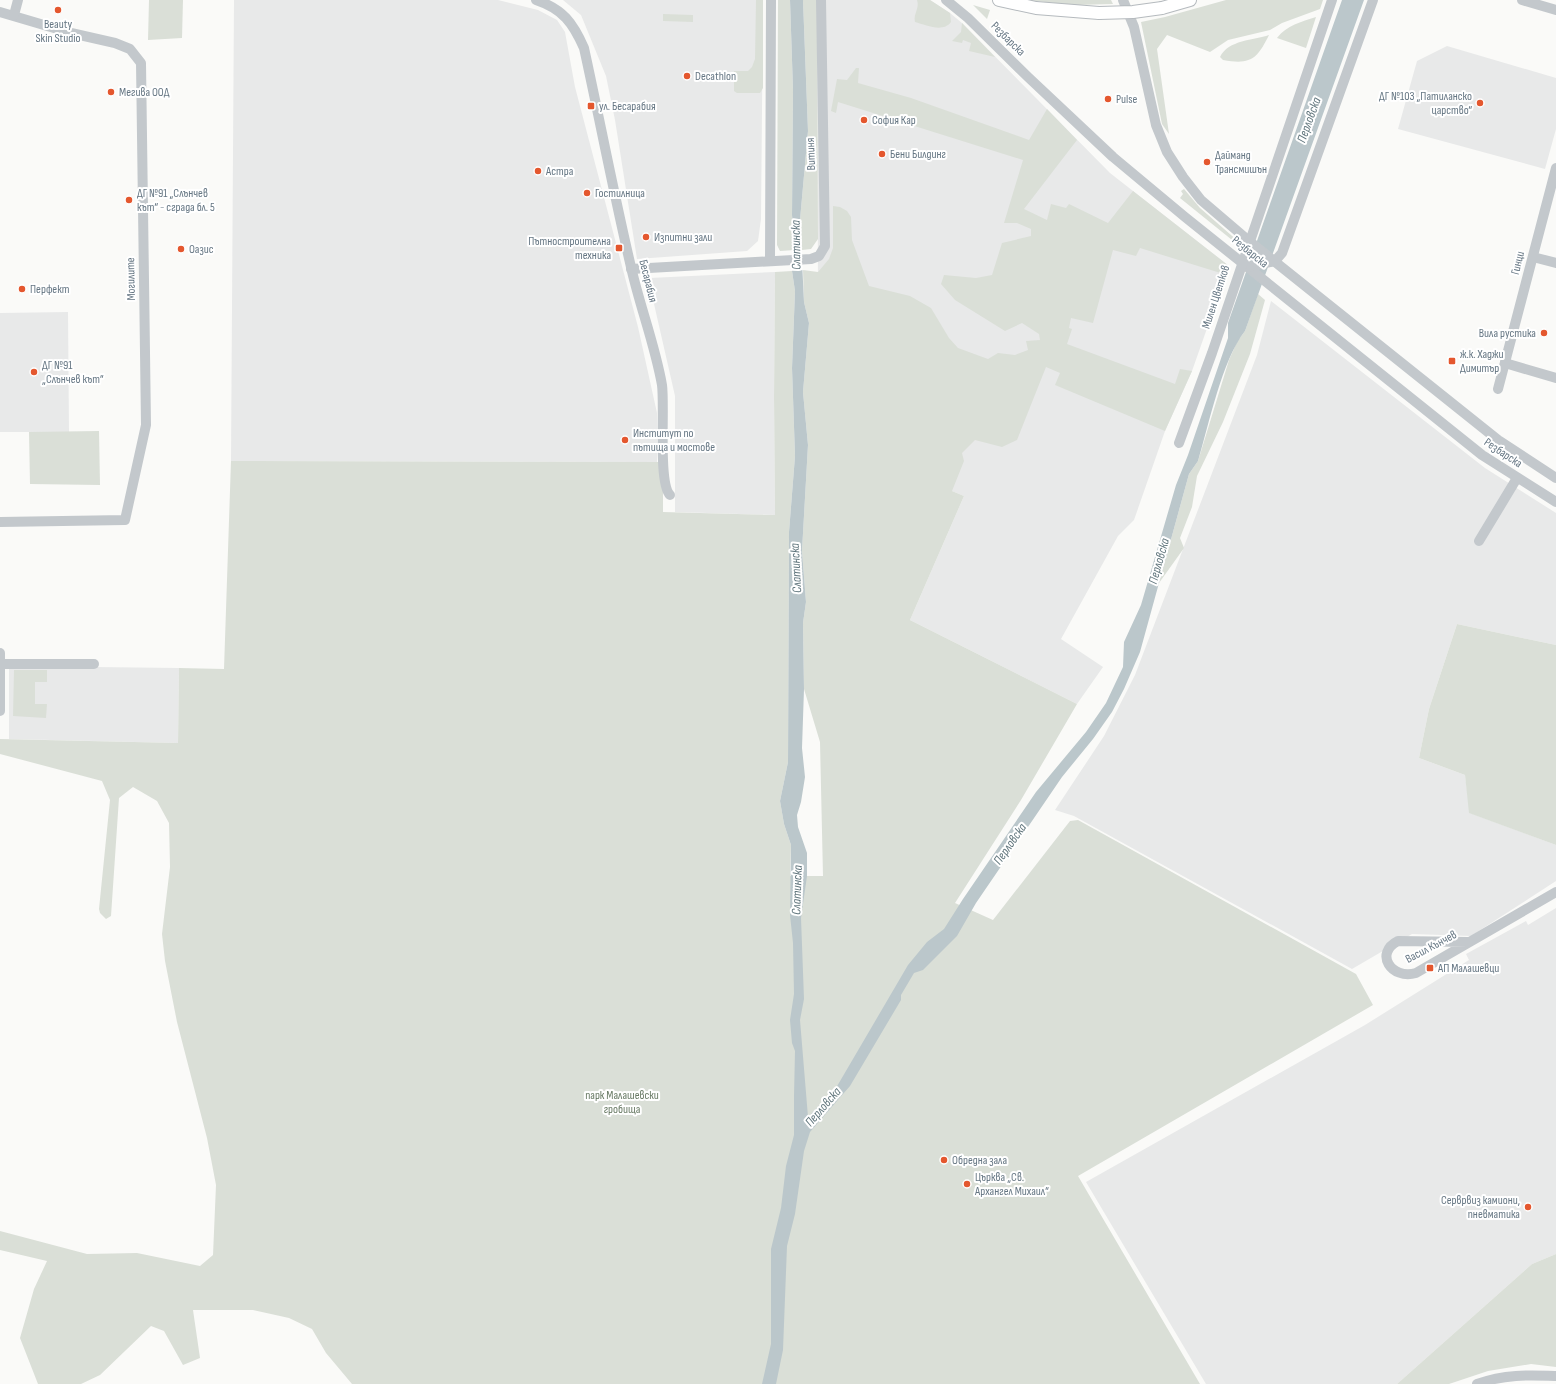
<svg xmlns="http://www.w3.org/2000/svg" width="1556" height="1384" viewBox="0 0 1556 1384" font-family="'Sofia Sans Condensed',sans-serif">
  <style>
    .built { fill: #e8e9e9 }
    .green { fill: #dadfd7 }
    .water { fill: #bbc7cb }
    .pier { fill: #fafaf8 }
    .lines { fill: none; stroke-linecap: round; stroke-linejoin: round }
    .major-casing { stroke: #b5babe; stroke-width: 14 }
    .minor { stroke: #c3c8cc; stroke-width: 10 }
    .major { stroke: #fff; stroke-width: 12 }
    .major-bridge-casing { stroke: #b5babe; stroke-width: 14; stroke-linecap: butt }
    .major-bridge { stroke: #fff; stroke-width: 12 }
    .poi-dot { fill: #e4572e; stroke: #fff; stroke-width: 1.5 }
    .labels { text-anchor: middle; dominant-baseline: central; stroke-width: 4; stroke-linejoin: round; paint-order: stroke }
    .poi-label { font-size: 12px; fill: #657683; stroke: #fff; text-anchor: start }
    .street-label { font-size: 12px; fill: #657683; stroke: #fff }
    .park-label { font-size: 12px; fill: #687a64; stroke: #fff }
    .water-label { font-size: 13px; font-style: italic; fill: #60757c; stroke: #fff }
  </style>
  <rect width="100%" height="100%" fill="#fafaf8"/>
  <g class="built">
    <polygon points="234,0 498,0 538,10 557,20 565,32 575,87 638,327 657,413 657,462 231,461"/>
    <polygon points="563,0 763,0 761,219 758,241 747,251 637,259 615,120 606,76 581,15"/>
    <polygon points="817,0 930,0 950,13 962,23 1110,173 1229,266 1192,371 1165,431 1134,520 1118,536 1061,639 1103,667 1077,704 910,620 964,496 952,491 818,300"/>
    <polygon points="1447,46 1556,78 1556,129 1545,169 1398,129 1417,61"/>
    <polygon points="775,272 774,397 775,515 675,512 675,396 649,282 650,278"/>
    <polygon points="1271,301 1485,468 1556,513 1556,645 1457,624 1429,709 1419,758 1465,775 1470,813 1556,845 1556,881 1471,936 1412,934 1352,969 1074,816 1055,810 1104,736 1135,675 1257,355"/>
    <polygon points="68,312 69,432 0,432 0,313"/>
    <polygon points="9,666 179,668 178,743 9,739"/>
    <polygon points="1556,908 1556,1254 1532,1264 1397,1384 1206,1384 1086,1182 1365,1025 1469,960 1466,954 1526,921 1528,925"/>
  </g>
  <g class="green">
    <polygon points="149,0 183,0 182,38 148,40"/>
    <polygon points="756,0 763,0 763,88 760,93 737,93 734,91 734,71 748,71 752,67 755,59"/>
    <polygon points="778,0 790,0 793,90 792,215 795,248 795,250 780,251 777,245"/>
    <polygon points="803,0 817,0 818,239 811,249 802,250 800,220 808,131"/>
    <path d="M917 0H930L950 13 951 22C943 33 926 25 915 22 913 14 920 8 917 0Z"/>
    <polygon points="1026,0 1111,0 1113,4 1075,5"/>
    <polygon points="1226,0 1323,0 1320,9 1282,23 1270,30 1228,40 1210,52 1167,35 1157,49 1169,134 1162,124 1141,22 1165,17"/>
    <polygon points="973,5 990,10 987,19"/>
    <polygon points="663,14 693,15 693,22 663,21"/>
    <path d="M1316 17 1306 48 1277 38C1287 25 1301 22 1316 17Z"/>
    <polygon points="962,23 995,57 969,51 971,43 963,40 962,43 952,41 961,32"/>
    <path d="M1269 35C1257 59 1251 65 1223 60L1220 57C1228 40 1254 40 1269 35Z"/>
    <polygon points="856,68 859,68 858,83 911,98 1029,140 1047,109 1077,140 1024,209 1047,220 1051,204 1066,208 1069,204 1108,223 1133,191 1229,266 1227,275 1140,248 1136,256 1113,250 1093,323 1071,318 1069,328 1072,329 1067,344 1175,384 1180,369 1192,371 1165,431 1055,385 1060,373 1046,367 1017,440 1002,447 975,440 962,453 964,461 952,491 964,496 910,620 1077,704 1021,800 955,903 993,920 1070,821 1078,820 1356,974 1373,1005 1078,1176 1200,1384 352,1384 326,1353 312,1329 289,1318 253,1310 193,1310 200,1358 183,1365 164,1331 151,1326 100,1375 81,1384 38,1384 20,1338 34,1289 47,1261 0,1250 0,1231 87,1254 137,1253 200,1266 213,1255 216,1185 207,1138 177,1022 165,961 162,934 170,867 169,823 157,801 133,787 119,798 111,916 106,919 100,913 99,909 110,800 102,781 0,754 0,739 178,743 179,668 224,669 231,461 663,462 663,512 775,515 774,397 775,272 792,271 795,291 792,368 795,456 789,532 788,762 780,801 784,824 791,845 790,876 823,876 820,742 804,689 803,623 806,602 802,551 808,445 803,392 809,323 804,302 803,270 818,272 829,259 833,248 833,206 840,207 847,211 851,217 852,240 869,286 910,296 931,308 949,338 958,348 988,359 998,353 1015,355 1028,350 1026,341 1040,340 1039,334 1022,323 1005,331 955,300 941,284 944,275 976,278 992,275 1002,243 1031,236 1031,229 1017,223 1004,223 1023,160 838,102 836,113 831,111 837,79 847,80"/>
    <polygon points="1184,189 1200,208 1239,242 1237,244 1180,198 1183,194 1181,191"/>
    <polygon points="1258,294 1265,300 1250,354 1223,422 1197,476 1192,507 1180,538 1184,548 1159,583 1189,474 1198,461 1229,360 1237,342 1245,331"/>
    <polygon points="99,431 100,485 30,484 29,432"/>
    <polygon points="1457,624 1556,645 1556,845 1469,813 1465,775 1419,758 1429,709"/>
    <polygon points="14,670 47,670 47,682 35,682 35,704 47,704 46,718 13,716"/>
    <polygon points="1556,1254 1556,1367 1531,1364 1488,1371 1449,1384 1397,1384 1532,1264"/>
  </g>
  <path class="water" d="M790 0H803L808 131 800 220 804 302 809 323 803 392 808 445 802 551 806 602 803 623 804 689 802 748 805 777 801 802 797 815 798 827 807 853V876L801 918 804 999 800 1020 808 1117 836 1088 908 965 927 942 944 929 963 899 1036 792 1086 732 1106 703 1123 667 1124 642 1141 605 1176 485 1188 455 1228 338V323L1342 0H1364L1245 331C1222 360 1209 424 1198 461L1189 474 1140 652 1124 689 1112 712 1093 739 1062 777 976 903 957 936 923 970 914 973 901 995V1000L850 1086 810 1132 804 1151 795 1214 787 1246 783 1350 776 1384H762L771 1344V1249L781 1208 786 1166 794 1135V1096L795 1051 792 1043 790 1020 794 994 793 943 790 915 791 845 784 824 780 801 788 762 789 532 795 456 792 368 795 291 792 271 795 248 792 215 793 90Z"/>
  <polygon class="pier" points="793,250 804,250 805,270 790,271"/>
  <g class="lines">
    <defs>
      <g id="major">
        <polyline points="999,0 1036,8 1099,13"/>
        <polyline points="1162,8 1190,0"/>
      </g>
    </defs>
    <use href="#major" class="major-casing"/>
    <g class="minor">
      <path d="M536 0C563 9 573 23 584 48 600 121 614 195 631 267 640 307 655 345 662 385 665 407 658 483 670 495"/>
      <polyline points="946,0 968,18 1028,77 1113,157 1185,217 1482,455 1556,502"/>
      <polyline points="1123,0 1134,27 1156,125 1167,152 1183,177 1201,200 1249,241 1498,440 1556,478"/>
      <polyline points="1522,0 1556,10"/>
      <polyline points="0,12 71,33 115,43 130,49 141,63 146,425 125,520 0,522"/>
      <polyline points="14,15 18,0"/>
      <polyline points="1533,257 1556,263"/>
      <polyline points="770,260 771,0"/>
      <polyline points="1248,267 1275,261 1282,253 1373,0"/>
      <polyline points="631,269 811,259 819,256 825,246 821,0"/>
      <polyline points="1505,363 1556,378"/>
      <polyline points="1498,389 1556,168"/>
      <polyline points="1179,443 1212,353 1332,0"/>
      <polyline points="1479,541 1517,478"/>
      <polyline points="0,653 0,711"/>
      <polyline points="0,664 94,664"/>
      <path d="M1468 942 1398 941C1374 953 1391 980 1416 973L1556 892"/>
      <path d="M1477 1384C1505 1374 1528 1375 1556 1376"/>
    </g>
    <use href="#major" class="major"/>
    <defs>
      <polyline id="major-bridge" points="1099,13 1133,12 1162,8"/>
    </defs>
    <use href="#major-bridge" class="major-bridge-casing"/>
    <use href="#major-bridge" class="major-bridge"/>
  </g>
  <g class="poi-dot">
    <circle cx="58" cy="10" r="4"/>
    <circle cx="687" cy="76" r="4"/>
    <circle cx="111" cy="92" r="4"/>
    <circle cx="1108" cy="99" r="4"/>
    <circle cx="1480" cy="103" r="4"/>
    <rect x="587" y="102" width="8" height="8" rx="2"/>
    <circle cx="864" cy="120" r="4"/>
    <circle cx="882" cy="154" r="4"/>
    <circle cx="1207" cy="162" r="4"/>
    <circle cx="538" cy="171" r="4"/>
    <circle cx="587" cy="193" r="4"/>
    <circle cx="129" cy="200" r="4"/>
    <circle cx="646" cy="237" r="4"/>
    <rect x="615" y="244" width="8" height="8" rx="2"/>
    <circle cx="181" cy="249" r="4"/>
    <circle cx="22" cy="289" r="4"/>
    <circle cx="1544" cy="333" r="4"/>
    <rect x="1448" y="357" width="8" height="8" rx="2"/>
    <circle cx="34" cy="372" r="4"/>
    <circle cx="625" cy="440" r="4"/>
    <rect x="1426" y="964" width="8" height="8" rx="2"/>
    <circle cx="944" cy="1160" r="4"/>
    <circle cx="967" cy="1184" r="4"/>
    <circle cx="1528" cy="1207" r="4"/>
  </g>
  <g class="labels">
    <g class="poi-label">
      <text x="58" y="24" text-anchor="middle">Beauty<tspan x="58" dy="14">Skin Studio</tspan></text>
      <text x="695" y="76">Decathlon</text>
      <text x="119" y="92">Мегива ООД</text>
      <text x="1472" y="96" text-anchor="end">ДГ №103 „Патиланско<tspan x="1472" dy="14">царство“</tspan></text>
      <text x="1116" y="99">Pulse</text>
      <text x="599" y="106">ул. Бесарабия</text>
      <text x="872" y="120">София Кар</text>
      <text x="890" y="154">Бени Билдинг</text>
      <text x="1215" y="155">Дайманд<tspan x="1215" dy="14">Трансмишън</tspan></text>
      <text x="546" y="171">Астра</text>
      <text x="137" y="193">ДГ №91 „Слънчев<tspan x="137" dy="14">кът“ - сграда бл. 5</tspan></text>
      <text x="595" y="193">Гостилница</text>
      <text x="654" y="237">Изпитни зали</text>
      <text x="611" y="241" text-anchor="end">Пътностроителна<tspan x="611" dy="14">техника</tspan></text>
      <text x="189" y="249">Оазис</text>
      <text x="30" y="289">Перфект</text>
      <text x="1536" y="333" text-anchor="end">Вила рустика</text>
      <text x="1460" y="354">ж.к. Хаджи<tspan x="1460" dy="14">Димитър</tspan></text>
      <text x="42" y="365">ДГ №91<tspan x="42" dy="14">„Слънчев кът“</tspan></text>
      <text x="633" y="433">Институт по<tspan x="633" dy="14">пътища и мостове</tspan></text>
      <text x="1438" y="968">АП Малашевци</text>
      <text x="952" y="1160">Обредна зала</text>
      <text x="975" y="1177">Църква „Св.<tspan x="975" dy="14">Архангел Михаил“</tspan></text>
      <text x="1520" y="1200" text-anchor="end">Серврвиз камиони,<tspan x="1520" dy="14">пневматика</tspan></text>
    </g>
    <g class="street-label">
      <text transform="translate(1008 39) rotate(45)">Резбарска</text>
      <text transform="translate(811 154) rotate(-92)">Витиня</text>
      <text transform="translate(1250 252) rotate(39)">Резбарска</text>
      <text transform="translate(1518 263) rotate(-76)">Гинци</text>
      <text transform="translate(131 279) rotate(-91)">Могилите</text>
      <text transform="translate(648 281) rotate(76)">Бесарабия</text>
      <text transform="translate(1216 297) rotate(-72)">Милен Цветков</text>
      <text transform="translate(1503 453) rotate(34)">Резбарска</text>
      <text transform="translate(1431 947) rotate(-28)">Васил Кънчев</text>
    </g>
    <g class="park-label">
      <text x="622" y="1095">парк Малашевски<tspan x="622" dy="14">гробища</tspan></text>
    </g>
    <g class="water-label">
      <text transform="translate(1309 120) rotate(-70)">Перловска</text>
      <text transform="translate(796 245) rotate(-91)">Слатинска</text>
      <text transform="translate(1159 561) rotate(-74)">Перловска</text>
      <text transform="translate(796 568) rotate(-93)">Слатинска</text>
      <text transform="translate(1010 844) rotate(-55)">Перловска</text>
      <text transform="translate(797 890) rotate(-88)">Слатинска</text>
      <text transform="translate(823 1107) rotate(-49)">Перловска</text>
    </g>
  </g>
</svg>
